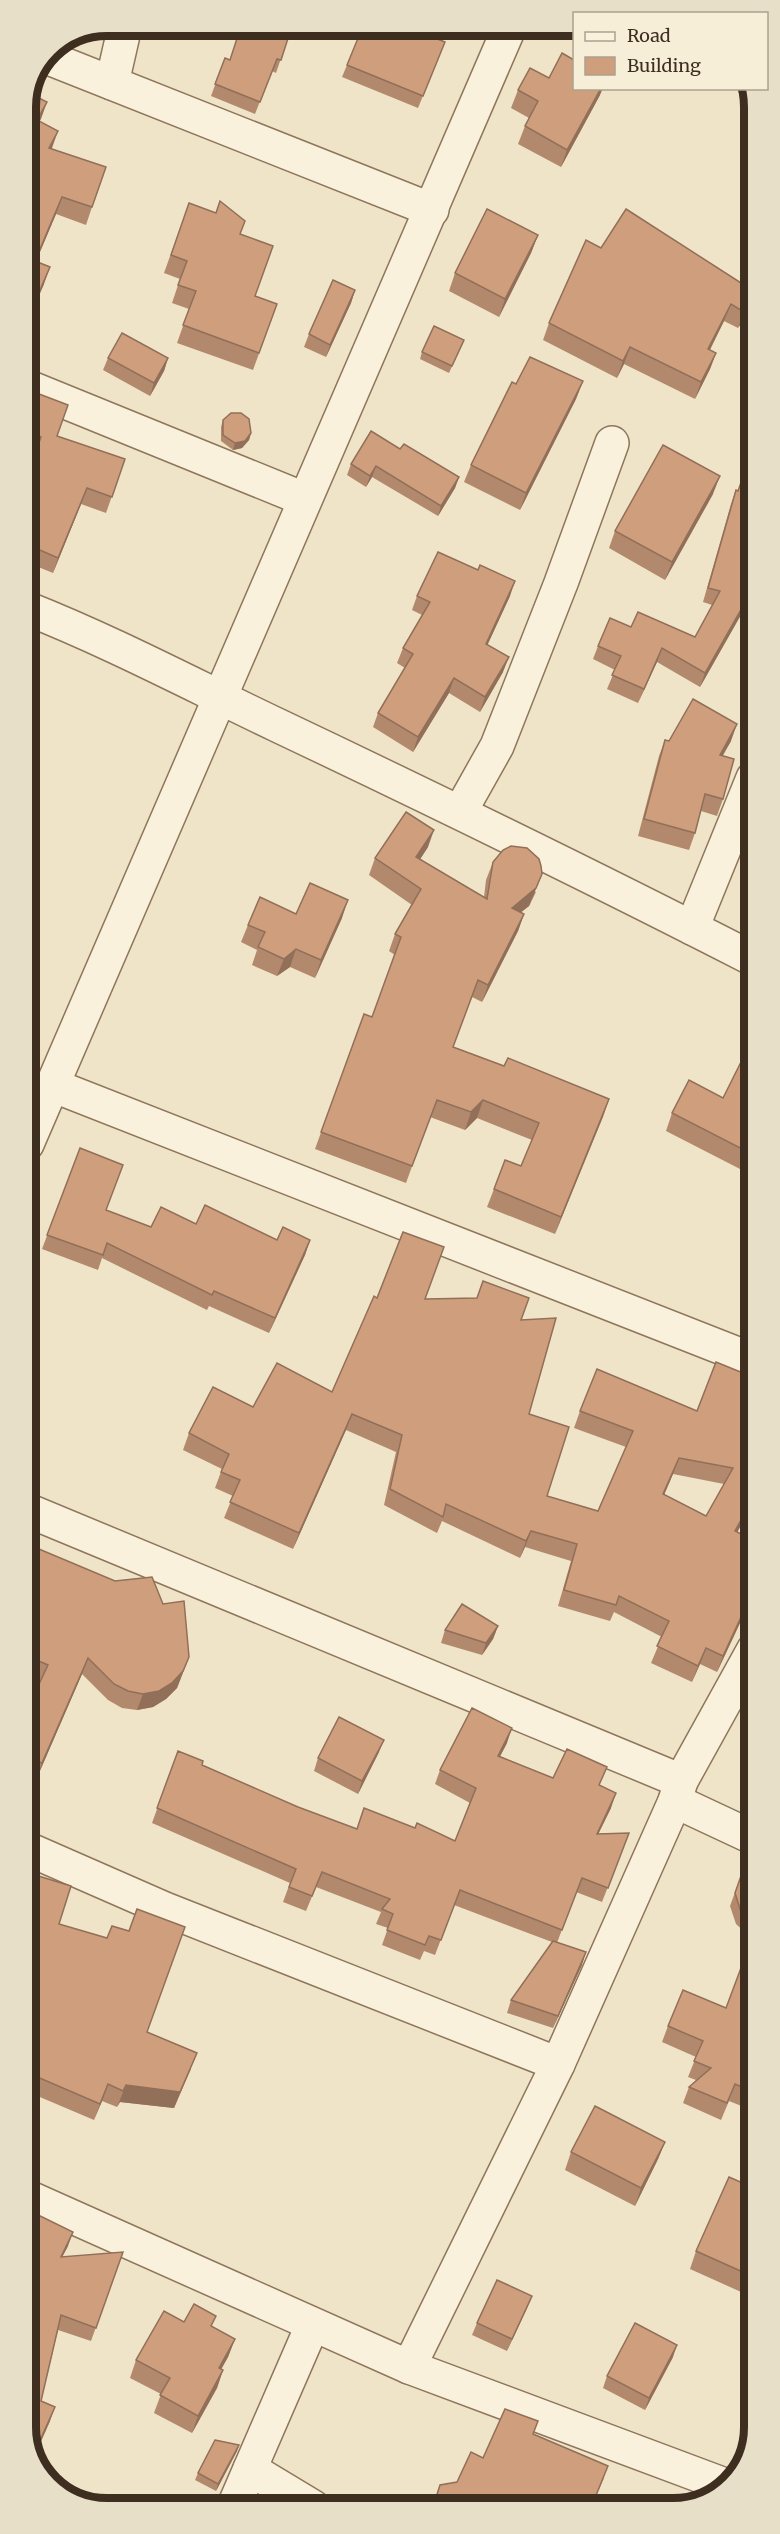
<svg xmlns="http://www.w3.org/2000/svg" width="780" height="2534" viewBox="0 0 780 2534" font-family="Merriweather,serif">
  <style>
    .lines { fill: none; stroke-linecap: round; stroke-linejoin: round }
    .street-casing { stroke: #8d765c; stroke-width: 36 }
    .street { stroke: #faf1dc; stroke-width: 33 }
    .wall { fill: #b2896c; fill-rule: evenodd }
    .shaded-wall { fill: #916f58 }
    .building { fill: #cf9f7d; stroke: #916f58; stroke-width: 1.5; fill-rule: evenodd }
    .rim { fill: none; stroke: #3d2e20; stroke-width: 8 }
  </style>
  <rect width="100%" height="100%" fill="#f0e4c8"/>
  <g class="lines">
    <defs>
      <g id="street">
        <polyline points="46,57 432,210"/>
        <polyline points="112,83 125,26"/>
        <polyline points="26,386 304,499"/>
        <path d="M26 608C112 642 193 685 277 725 437 801 595 878 753 959"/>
        <polyline points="460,812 497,746 561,583 612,443"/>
        <polyline points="692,928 753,778"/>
        <polyline points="52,1085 753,1360"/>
        <polyline points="27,1144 510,26"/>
        <polyline points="27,1510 681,1781"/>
        <polyline points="675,1801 754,1838"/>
        <polyline points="28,1849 165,1909 558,2064"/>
        <polyline points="28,2197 409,2367 725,2485"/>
        <polyline points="409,2367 558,2064 675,1801 681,1781 754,1649"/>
        <polyline points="250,2469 313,2507"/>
        <polyline points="233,2508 312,2326"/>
      </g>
    </defs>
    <use href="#street" class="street-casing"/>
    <use href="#street" class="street"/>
  </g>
  <g class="wall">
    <polygon points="241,26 292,26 276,73 272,71 255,114 211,96 225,58 230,60"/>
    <polygon points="445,42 418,108 342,77 347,65"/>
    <polygon points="549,78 600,95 561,167 518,144 525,126 529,118 511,108 518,90"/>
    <polygon points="26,106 40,122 52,149 92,207 86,225 56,214 36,261 44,284 27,323 26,322"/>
    <polygon points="189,203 240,234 255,296 277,304 253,370 177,343 189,309 172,303 180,279 164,273"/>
    <polygon points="538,235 531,253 499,317 449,291 455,273"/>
    <polygon points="601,248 750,309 738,328 724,321 710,350 716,353 710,369 695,399 624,364 617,378 543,340 549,323"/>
    <polygon points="355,290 351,303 326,357 304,347 309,334"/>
    <polygon points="464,340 449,373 420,359 422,352"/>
    <polygon points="108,358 168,358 164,371 150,396 103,370"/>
    <polygon points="583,381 576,399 520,510 464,482 471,465 516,384"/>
    <polygon points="26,389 57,436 125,459 106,513 81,504 53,573 26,562 26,480 36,453 26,449"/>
    <polygon points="223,420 251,433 249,440 242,448 233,450 221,441 221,427"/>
    <polygon points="400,449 459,477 455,488 438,516 372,477 366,487 347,475 351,464"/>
    <polygon points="752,450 752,609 750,615 742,613 700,687 657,662 638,703 607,689 615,670 593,659 598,646 631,627 695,637 712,605 703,602 731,504 736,490 738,491"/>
    <polygon points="713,494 665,580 609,548 615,531"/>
    <polygon points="417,596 510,596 487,645 503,672 480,712 449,693 413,752 373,727 378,713 405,668 397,663 403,648 422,615 412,610"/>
    <polygon points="665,740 669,741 731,741 723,755 723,799 717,816 701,811 695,833 689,850 638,836 659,756"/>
    <polygon points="428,847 420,859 484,897 486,880 493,862 536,892 529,906 521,912 524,914 518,931 482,1002 472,997 453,1047 504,1066 609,1099 555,1234 487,1207 494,1189 521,1166 532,1140 477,1118 465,1130 430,1117 406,1183 315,1149 364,1014 372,1017 395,955 389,951 395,934 412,905 369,875 375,858"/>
    <polygon points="296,914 342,918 315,978 290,967 277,976 252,965 257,950 241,942 248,925"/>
    <polygon points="753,1071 753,1143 740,1169 666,1131 672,1113 723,1098"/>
    <polygon points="80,1148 106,1210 151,1227 196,1224 277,1240 310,1240 305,1255 269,1333 209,1306 207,1310 102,1258 98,1270 42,1249"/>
    <path d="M377 1298 425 1299 521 1320 529 1414 547 1496 598 1511 626 1447 574 1428 580 1411H697L742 1377 738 1532 747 1588V1608L717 1672 700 1664 692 1682 651 1663 662 1637 614 1612 610 1621 558 1606 571 1561 525 1547 520 1558 442 1521 437 1533 384 1505 396 1452 346 1430 293 1549 224 1518 233 1496 215 1488 222 1469 183 1450 189 1433 253 1407 332 1392ZM673 1474 724 1484 706 1516 664 1495Z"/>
    <polygon points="27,1544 163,1604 189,1657 177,1688 166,1699 153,1707 137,1710 122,1708 108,1700 82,1674 36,1780 27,1776 27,1710 41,1681 27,1675"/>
    <polygon points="498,1626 493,1639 482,1655 441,1643 445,1630"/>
    <polygon points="507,1743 500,1756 553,1778 601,1785 611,1808 598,1834 629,1833 602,1902 576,1892 557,1943 582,1965 553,2028 507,2013 511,2000 552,1942 454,1905 435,1955 424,1951 420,1960 382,1945 388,1928 376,1924 381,1912 316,1887 306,1911 283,1902 290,1883 152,1823 178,1751 202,1765 298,1807 357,1829 415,1828 455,1841 470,1803 435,1784 440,1770"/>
    <polygon points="379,1752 358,1794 314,1771 318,1758"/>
    <polygon points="32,1874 59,1924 147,2032 191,2069 174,2108 120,2102 117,2107 102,2101 94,2120 28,2092 28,1888"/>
    <polygon points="741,1876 754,1935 747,1934 736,1924 730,1906"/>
    <polygon points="754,1967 754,2111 729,2101 721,2120 683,2103 689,2087 696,2080 688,2077 696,2057 662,2042 668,2026 726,2008"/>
    <polygon points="665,2142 658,2159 635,2206 565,2170 571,2152"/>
    <polygon points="754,2188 754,2295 750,2296 690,2269 696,2251"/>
    <polygon points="28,2219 68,2246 62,2257 123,2252 91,2341 58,2330 41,2401 50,2421 34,2457 28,2448"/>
    <polygon points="532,2296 527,2308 507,2351 472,2335 477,2323"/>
    <polygon points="184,2322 212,2327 235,2339 228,2357 221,2369 223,2370 217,2388 192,2433 154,2413 161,2394 130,2378 136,2360"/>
    <polygon points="673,2357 645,2410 603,2388 607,2376"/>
    <polygon points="533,2434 604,2478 592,2506 432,2507 440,2485 457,2482 483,2458"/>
    <polygon points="239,2445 237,2451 216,2491 195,2480 198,2473"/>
  </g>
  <g class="shaded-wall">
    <polygon points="601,88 603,88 600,95 561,167 567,150"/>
    <polygon points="47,102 41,119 31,137 37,120"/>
    <polygon points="58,131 52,148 43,165 49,148"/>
    <polygon points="62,197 56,214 29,278 35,261"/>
    <polygon points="538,235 531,253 499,317 505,299"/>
    <polygon points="50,267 44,284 27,323 33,306"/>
    <polygon points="355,290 351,303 326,357 330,345"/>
    <polygon points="752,298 752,302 750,309 738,328 744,312"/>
    <polygon points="731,304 724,321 702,365 708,349"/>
    <polygon points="630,347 624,364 617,378 623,361"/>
    <polygon points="716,353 710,369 695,399 701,382"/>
    <polygon points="168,358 164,371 150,396 154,383"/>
    <polygon points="583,381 576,399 520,510 526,493"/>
    <polygon points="251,433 249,440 242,448 233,450 235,443"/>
    <polygon points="376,466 372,477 366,487 370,476"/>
    <polygon points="720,476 713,494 665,580 672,562"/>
    <polygon points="459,477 455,488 438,516 441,506"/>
    <polygon points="87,488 81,504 53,573 58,558"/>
    <polygon points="515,581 510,596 481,659 486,644"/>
    <polygon points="747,599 742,613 700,687 705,673"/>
    <polygon points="662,648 657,662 638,703 644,689"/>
    <polygon points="509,657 503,672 480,712 485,697"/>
    <polygon points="454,678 449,693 413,752 418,737"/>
    <polygon points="737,724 731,741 714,771 720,755"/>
    <polygon points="434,830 428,847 410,875 416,857"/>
    <polygon points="542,874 529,906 505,925 512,908"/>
    <polygon points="348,900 342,918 315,978 321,960"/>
    <polygon points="524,914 518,931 482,1002 488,985"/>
    <polygon points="296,949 290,967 277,976 284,959"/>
    <polygon points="609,1099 603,1117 555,1234 561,1217"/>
    <polygon points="483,1100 477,1118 465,1130 471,1112"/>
    <polygon points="753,1138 753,1143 740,1169 746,1151"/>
    <polygon points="310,1240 305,1255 269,1333 275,1318"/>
    <polygon points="352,1414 346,1430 293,1549 299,1533"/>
    <polygon points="679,1458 673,1474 657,1511 663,1494"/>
    <polygon points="753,1498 753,1504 729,1547 735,1531"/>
    <polygon points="531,1531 525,1547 520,1558 526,1541"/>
    <polygon points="754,1570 754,1574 739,1604 745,1587"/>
    <polygon points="753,1591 747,1608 717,1672 723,1656"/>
    <polygon points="498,1626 493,1639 482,1655 486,1643"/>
    <polygon points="706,1648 700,1664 692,1682 698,1666"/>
    <polygon points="189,1657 177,1688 166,1699 153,1707 137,1710 143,1694"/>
    <polygon points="88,1658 82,1674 36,1780 42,1763"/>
    <polygon points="512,1728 507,1743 493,1770 498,1756"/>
    <polygon points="384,1740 379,1752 358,1794 362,1781"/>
    <polygon points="616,1793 611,1808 591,1849 597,1834"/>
    <polygon points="751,1922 754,1922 754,1935 747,1934"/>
    <polygon points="586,1952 582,1965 553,2028 558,2016"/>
    <polygon points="197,2053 174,2108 120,2102 117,2107 126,2085"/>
    <polygon points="108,2084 102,2101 94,2120 100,2104"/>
    <polygon points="665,2142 658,2159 635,2206 641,2188"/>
    <polygon points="73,2232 68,2246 55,2271 61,2257"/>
    <polygon points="754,2284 754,2295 750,2296"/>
    <polygon points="532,2296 527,2308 507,2351 512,2339"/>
    <polygon points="235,2339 228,2357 212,2386 219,2368"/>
    <polygon points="677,2345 673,2357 645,2410 649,2398"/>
    <polygon points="223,2370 217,2388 192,2433 198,2416"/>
    <polygon points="55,2407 50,2421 34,2457 33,2456"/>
    <polygon points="239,2445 237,2451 216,2491 218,2484"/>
  </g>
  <g class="building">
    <polygon points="241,26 292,26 281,60 277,59 260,102 215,84 225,58 230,60"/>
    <polygon points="363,26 405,26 445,42 423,96 347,65"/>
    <polygon points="562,53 574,60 574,88 601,88 567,150 525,126 538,101 518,90 530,68 549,78"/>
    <polygon points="31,94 47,102 37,120 58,131 49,148 106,167 92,207 62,197 35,261 50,267 33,306 26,303 26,106"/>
    <polygon points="220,201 245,221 240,234 273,246 255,296 277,304 259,353 183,325 196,291 178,285 187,261 171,255 189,203 216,213"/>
    <polygon points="487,209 538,235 505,299 455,273"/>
    <polygon points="626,209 752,290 752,298 744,312 731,304 708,349 716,353 701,382 630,347 623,361 549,323 586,240 601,248"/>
    <polygon points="333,280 355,290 330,345 309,334"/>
    <polygon points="434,326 464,340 452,366 422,352"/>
    <polygon points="122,333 168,358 154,383 108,358"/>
    <polygon points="530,357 583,381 526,493 471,465 512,382 516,384"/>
    <polygon points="26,389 68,405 57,436 125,459 112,497 87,488 58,558 26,544 26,480 41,437 26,432"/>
    <polygon points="231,413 241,413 249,419 251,433 245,441 235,443 223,435 223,420"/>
    <polygon points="371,431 400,449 404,444 459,477 441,506 376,466 370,476 351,464"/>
    <polygon points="663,445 720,476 672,562 615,531"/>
    <polygon points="752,451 752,601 747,599 705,673 662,648 644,689 612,675 621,656 598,646 610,618 631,627 638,612 695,637 720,591 708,588 736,490 738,491"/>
    <polygon points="438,552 478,570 480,565 515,581 486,644 509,657 485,697 454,678 418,737 378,713 413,654 403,648 430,602 417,596"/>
    <polygon points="693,699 737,724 720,755 734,759 723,799 705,794 695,833 644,819 665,740 669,741"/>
    <polygon points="406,812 434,830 416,857 487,899 493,862 503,850 511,846 527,848 539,859 541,866 542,874 536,888 512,908 524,914 488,985 478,980 453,1047 504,1066 508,1058 609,1099 561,1217 494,1189 505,1160 521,1166 539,1123 483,1100 471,1112 437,1100 412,1166 321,1132 364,1014 372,1017 401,937 395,934 421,889 375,858"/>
    <polygon points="310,883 348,900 321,960 296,949 284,959 258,947 265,932 248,925 260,897 296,914"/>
    <polygon points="740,1064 753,1071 753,1138 746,1151 672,1113 689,1080 723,1098"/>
    <polygon points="80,1148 123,1165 106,1210 151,1227 161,1207 196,1224 205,1205 277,1240 283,1227 310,1240 275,1318 214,1291 212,1295 107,1243 103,1255 47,1235"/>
    <path d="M403 1232 444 1247 425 1299 477 1298 483 1281 529 1298 521 1320 556 1318 529 1414 569 1427 547 1496 598 1511 633 1431 580 1411 597 1369 697 1411 716 1362 743 1373 742 1377 753 1384V1498L735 1531 753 1540 754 1570 745 1587 753 1591 723 1656 706 1648 698 1666 657 1646 669 1621 619 1596 616 1605 564 1590 577 1544 531 1531 526 1541 446 1504 443 1517 390 1489 402 1435 352 1414 299 1533 230 1502 240 1480 221 1472 229 1454 189 1433 213 1387 253 1407 277 1363 332 1392 374 1296 377 1298ZM679 1458 733 1468 706 1516 663 1494Z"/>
    <polygon points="27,1544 115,1581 152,1577 163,1604 184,1601 189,1657 183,1671 172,1683 159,1691 143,1694 128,1691 114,1684 88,1658 42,1763 27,1757 27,1710 48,1665 27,1656"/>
    <polygon points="462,1604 498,1626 486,1643 445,1630"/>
    <polygon points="472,1708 512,1728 498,1756 553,1778 567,1749 607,1767 599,1785 616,1793 597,1834 629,1833 608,1888 582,1878 562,1930 460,1890 441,1940 429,1936 425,1945 387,1930 393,1914 382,1909 390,1899 322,1872 312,1896 289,1887 296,1869 157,1808 178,1751 203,1761 202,1765 298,1807 357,1829 364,1808 415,1828 417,1823 455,1841 476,1788 440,1770"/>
    <polygon points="339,1717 384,1740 362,1781 318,1758"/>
    <polygon points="754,1866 754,1922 751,1922 741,1912 735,1893 741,1876 749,1869"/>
    <polygon points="32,1874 71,1886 59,1924 107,1938 112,1926 129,1931 137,1909 185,1927 147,2032 197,2053 180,2092 126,2085 123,2091 108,2084 100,2104 28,2073 28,1891"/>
    <polygon points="553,1941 586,1952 558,2016 511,2000"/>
    <polygon points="744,1960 754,1967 754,2092 735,2084 727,2103 689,2087 711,2068 694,2061 703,2041 668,2026 683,1990 726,2008"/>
    <polygon points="595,2106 665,2142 641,2188 571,2152"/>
    <polygon points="729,2177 754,2188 754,2277 696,2251"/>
    <polygon points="32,2212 73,2232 61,2257 123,2252 96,2328 61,2315 41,2401 55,2407 33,2456 28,2448 28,2219"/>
    <polygon points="497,2280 532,2296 512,2339 477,2323"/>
    <polygon points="194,2304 216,2316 211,2326 235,2339 219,2368 223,2370 198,2416 160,2395 170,2378 136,2360 164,2311 184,2322"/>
    <polygon points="635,2323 677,2345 649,2398 607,2376"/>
    <polygon points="505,2409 538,2421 533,2434 608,2466 592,2505 575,2497 572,2506 433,2507 440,2485 457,2482 471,2452 483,2458"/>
    <polygon points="215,2440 239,2445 218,2484 198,2473"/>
  </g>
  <path d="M0 0H780V2534H0ZM107 36H673A71 71 0 0 1 744 107V2427A71 71 0 0 1 673 2498H107A71 71 0 0 1 36 2427V107A71 71 0 0 1 107 36Z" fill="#e8dfc9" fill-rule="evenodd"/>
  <path class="rim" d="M107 36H673A71 71 0 0 1 744 107V2427A71 71 0 0 1 673 2498H107A71 71 0 0 1 36 2427V107A71 71 0 0 1 107 36Z"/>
  <rect x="573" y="12" width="195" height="78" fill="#f7eed8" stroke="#ada18e" stroke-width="1.5"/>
  <rect x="585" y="32" width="30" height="9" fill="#faf1dc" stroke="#ada18e" stroke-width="1.5"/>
  <text x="627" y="42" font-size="18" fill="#3d2e20">Road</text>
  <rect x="585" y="57" width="30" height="18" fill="#cf9f7d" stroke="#ada18e" stroke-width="1.5"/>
  <text x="627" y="72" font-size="18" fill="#3d2e20">Building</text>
</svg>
